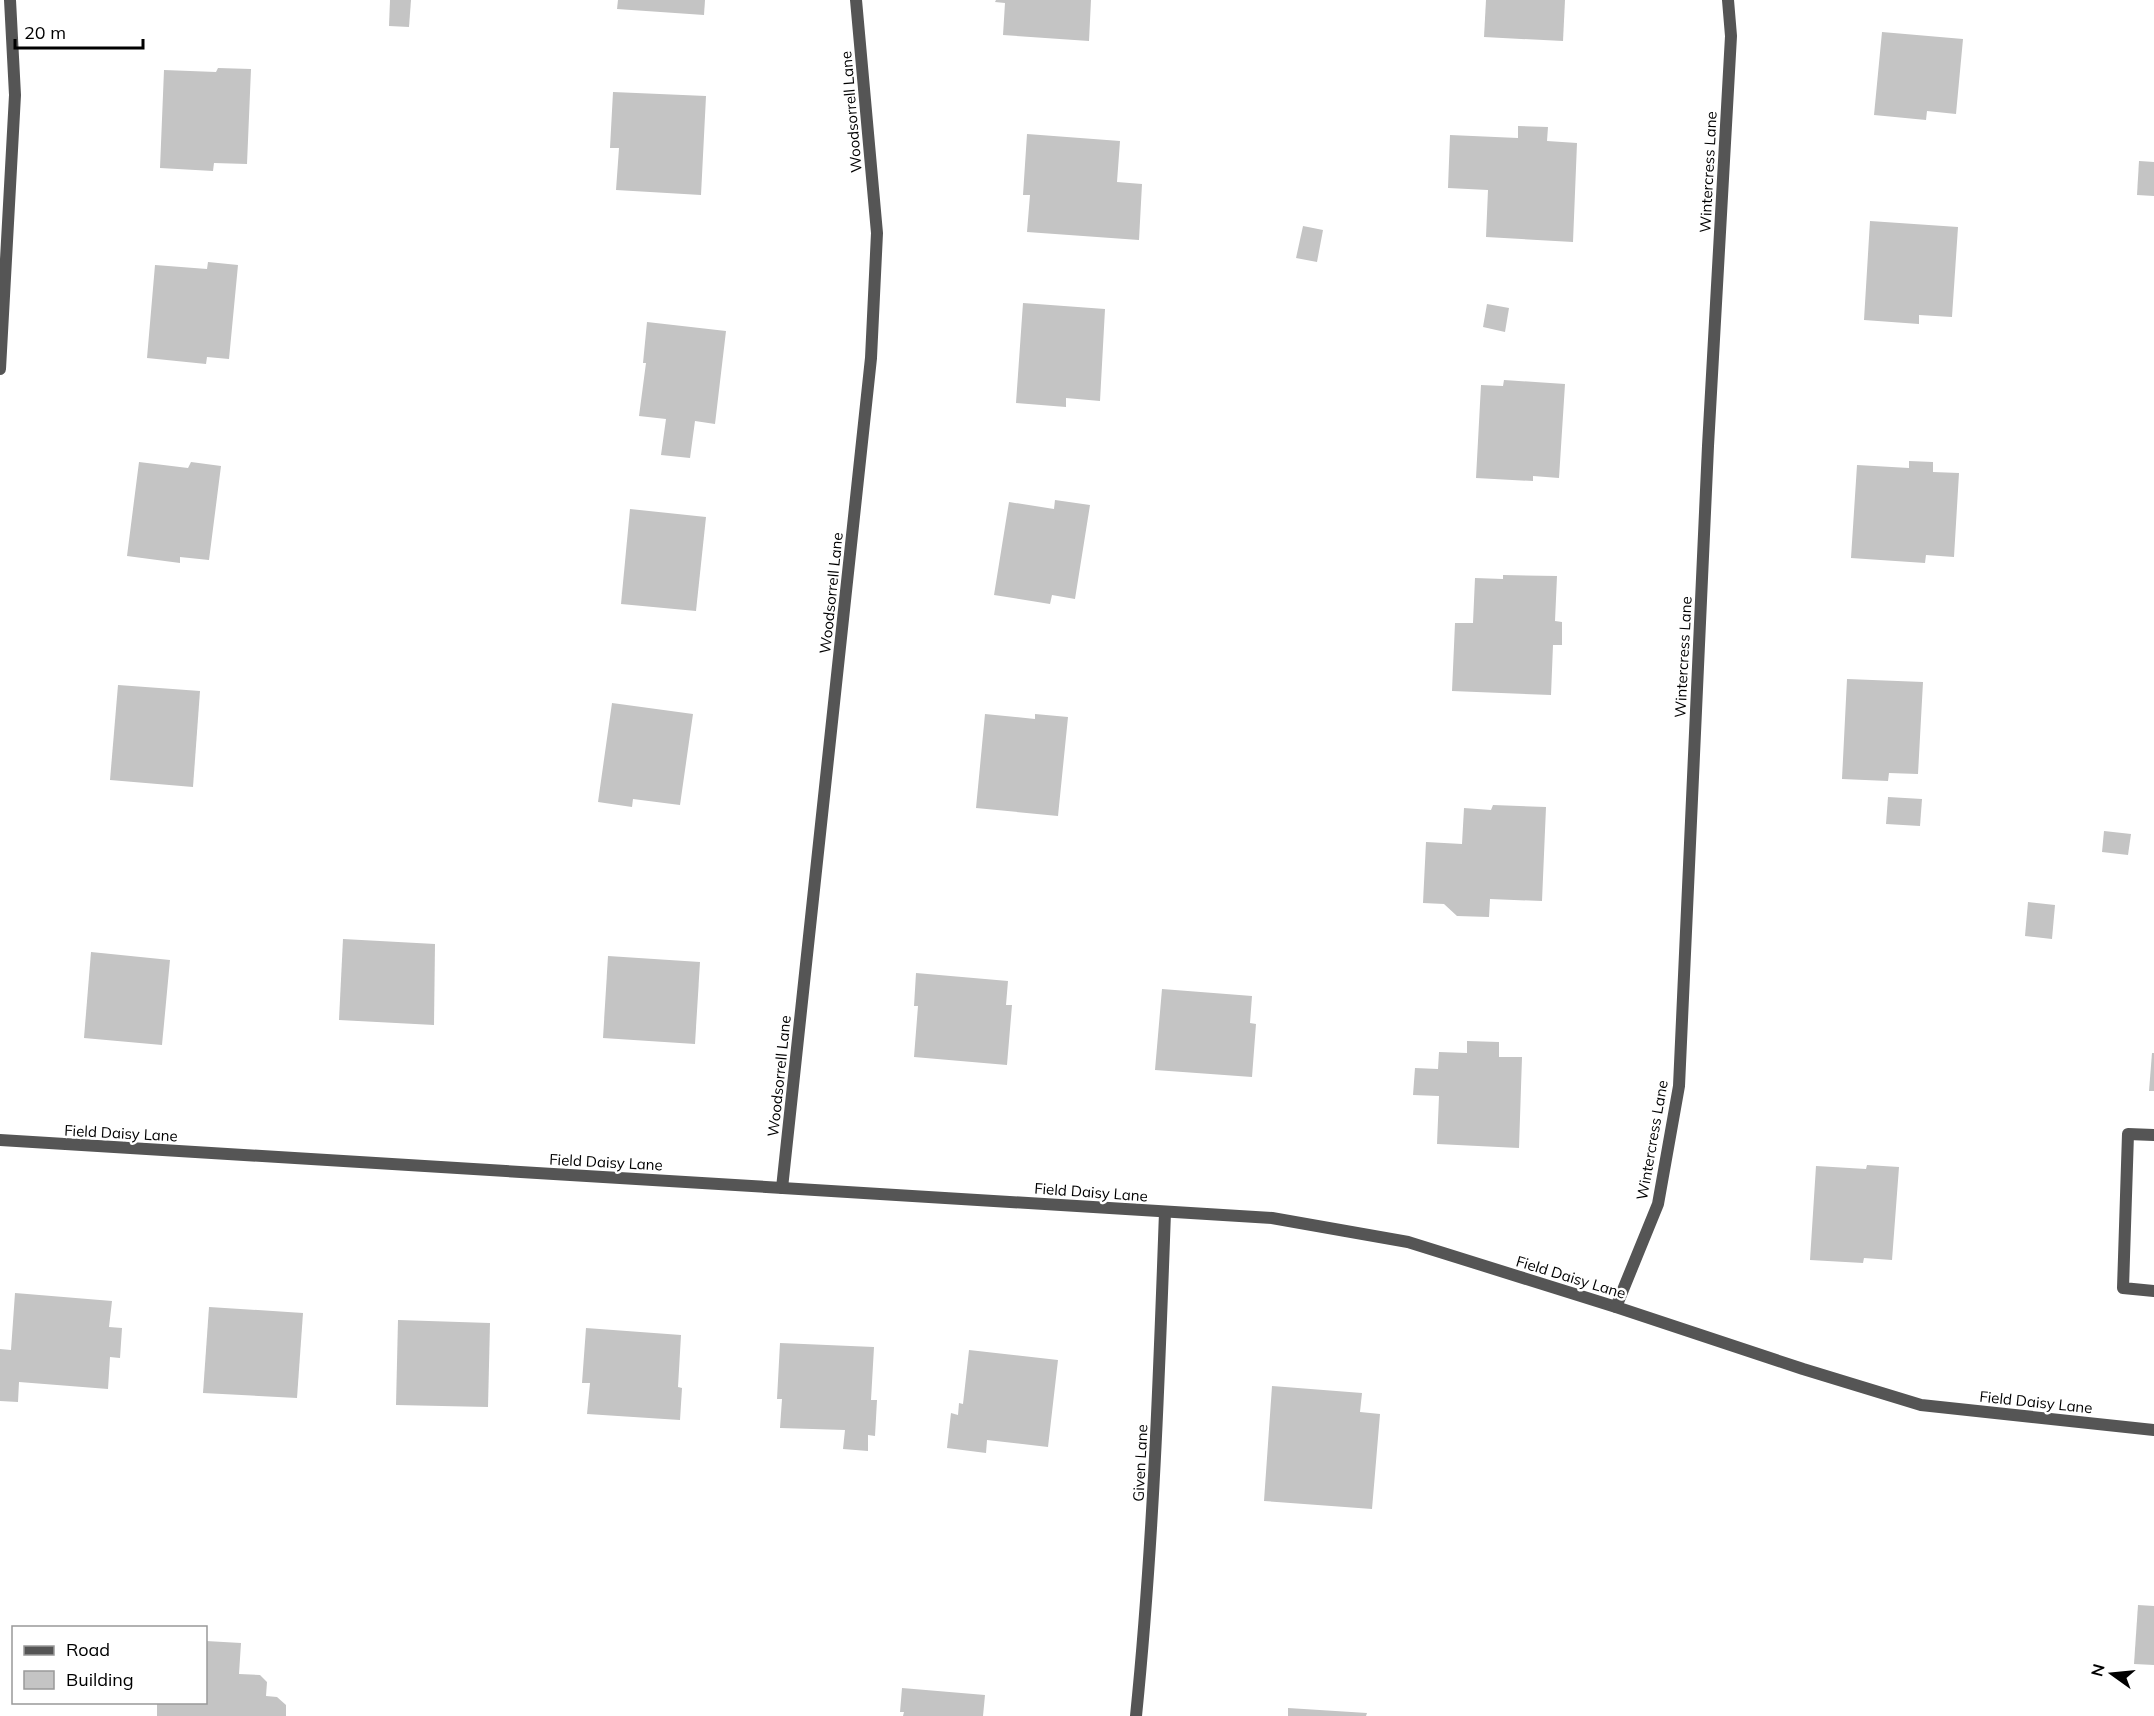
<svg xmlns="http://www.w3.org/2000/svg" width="2154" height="1716" viewBox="0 0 2154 1716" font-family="Mulish,sans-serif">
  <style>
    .building { fill: #c4c4c4 }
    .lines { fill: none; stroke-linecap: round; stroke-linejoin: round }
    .service { stroke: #555; stroke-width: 12 }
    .minor { stroke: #555; stroke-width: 12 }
    .labels { text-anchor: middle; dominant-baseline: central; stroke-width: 5; stroke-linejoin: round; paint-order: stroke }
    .street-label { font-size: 15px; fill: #000; stroke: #fff }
  </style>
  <rect width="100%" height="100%" fill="#fff"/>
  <g class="building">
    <polygon points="390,0 411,0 409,27 389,26"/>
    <polygon points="618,0 705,0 704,15 617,9"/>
    <polygon points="996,0 1091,0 1089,41 1003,35 1005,3 995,2"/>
    <polygon points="1486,0 1565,0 1563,41 1484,37"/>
    <polygon points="1882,32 1963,39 1956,114 1927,111 1926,120 1874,115"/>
    <polygon points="218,68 251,69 247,164 214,163 213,171 160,168 164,70 216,72"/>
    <polygon points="613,92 706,96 701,195 616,190 619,148 610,148"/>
    <polygon points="1518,126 1548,127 1547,141 1577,143 1573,242 1486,237 1488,190 1448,188 1450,135 1518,138"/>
    <polygon points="1027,134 1120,141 1117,182 1142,184 1139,240 1027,232 1030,195 1023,195"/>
    <polygon points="2139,161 2154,162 2154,196 2137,195"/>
    <polygon points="1870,221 1958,227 1952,317 1919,315 1919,324 1864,320"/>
    <polygon points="1303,226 1323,230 1317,262 1296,258"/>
    <polygon points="208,262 238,265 229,359 207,357 206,364 147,358 155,265 207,269"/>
    <polygon points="1023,303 1105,309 1100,401 1066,398 1066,407 1016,403"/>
    <polygon points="1487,304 1509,308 1505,332 1483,327"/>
    <polygon points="647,322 726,331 715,424 695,421 690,458 661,455 666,419 639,416 646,363 643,363"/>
    <polygon points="1504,380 1565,384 1559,478 1533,476 1533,481 1476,478 1481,385 1503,386"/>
    <polygon points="1909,461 1933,462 1933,472 1959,473 1954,557 1926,555 1925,563 1851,558 1857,465 1909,468"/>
    <polygon points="139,462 188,468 191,462 221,466 209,560 180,557 180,563 127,556"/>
    <polygon points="1055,500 1090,505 1075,599 1052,595 1050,604 994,595 1009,502 1054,509"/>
    <polygon points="630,509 706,517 696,611 621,604"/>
    <polygon points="1503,575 1557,576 1555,621 1562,622 1562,645 1553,645 1551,695 1452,691 1455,623 1473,623 1475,578 1503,579"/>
    <polygon points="1847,679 1923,682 1918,774 1889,773 1888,781 1842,779"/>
    <polygon points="118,685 200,691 193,787 110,780"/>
    <polygon points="612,703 693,714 680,805 633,799 632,807 598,802"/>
    <polygon points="985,714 1035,719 1035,714 1068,717 1058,816 976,808"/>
    <polygon points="1888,797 1922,799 1920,826 1886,824"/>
    <polygon points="1493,805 1546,807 1542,901 1490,899 1489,917 1457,916 1444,904 1423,903 1426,842 1462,844 1464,808 1491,810"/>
    <polygon points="2104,831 2131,834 2128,855 2102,852"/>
    <polygon points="2028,902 2055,905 2052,939 2025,936"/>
    <polygon points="343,939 435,944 434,1025 339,1020"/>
    <polygon points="91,952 170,960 162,1045 84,1038"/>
    <polygon points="608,956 700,962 695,1044 603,1038"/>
    <polygon points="916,973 1008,981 1006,1005 1012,1005 1007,1065 914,1057 918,1006 914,1006"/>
    <polygon points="1162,989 1252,996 1250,1023 1256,1024 1252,1077 1155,1070"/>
    <polygon points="1467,1041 1499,1042 1499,1057 1522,1057 1519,1148 1437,1144 1439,1096 1413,1095 1415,1068 1438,1069 1439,1052 1467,1053"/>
    <polygon points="2152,1053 2154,1053 2154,1091 2149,1091"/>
    <polygon points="1867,1165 1899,1167 1892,1260 1864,1258 1863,1263 1810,1260 1816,1166 1866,1169"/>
    <polygon points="15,1293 112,1301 109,1327 122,1328 120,1358 110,1357 108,1389 19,1382 18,1402 0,1401 0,1349 11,1350"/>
    <polygon points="209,1307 303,1313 297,1398 203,1393"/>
    <polygon points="398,1320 490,1323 488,1407 396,1405"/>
    <polygon points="586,1328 681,1335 678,1387 682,1388 680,1420 587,1414 590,1383 582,1383"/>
    <polygon points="780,1343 874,1347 871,1400 877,1400 875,1436 868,1435 868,1451 843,1449 845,1430 780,1428 782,1399 777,1399"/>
    <polygon points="969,1350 1058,1360 1048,1447 987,1440 986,1453 947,1448 951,1413 958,1415 959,1403 963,1404"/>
    <polygon points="1272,1386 1362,1393 1360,1412 1380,1414 1372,1509 1264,1501"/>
    <polygon points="2138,1605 2154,1606 2154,1665 2134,1664"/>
    <polygon points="206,1641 241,1643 239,1674 260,1675 267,1682 266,1696 277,1697 286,1705 286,1716 157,1716 157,1702 206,1702"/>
    <polygon points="902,1688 985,1695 983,1716 903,1716 904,1712 900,1712"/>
    <polygon points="1288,1708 1367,1713 1366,1716 1288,1716"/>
  </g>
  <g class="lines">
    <polyline class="service" points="2154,1135 2128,1134 2123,1288 2154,1291"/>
    <g class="minor">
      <polyline points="0,369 15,95 10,0"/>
      <polyline points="0,1140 1272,1218 1408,1242 1616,1307 1803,1369 1921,1405 2154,1430"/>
      <polyline points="782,1188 871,358 877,233 856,0"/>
      <polyline points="1616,1307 1658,1204 1679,1086 1708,446 1731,36 1728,0"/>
      <path d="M1136 1716C1153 1548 1159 1380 1165 1212"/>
    </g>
  </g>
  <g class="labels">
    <g class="street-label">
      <text transform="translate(851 112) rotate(-95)">Woodsorrell Lane</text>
      <text transform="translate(1708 172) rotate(-87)">Wintercress Lane</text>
      <text transform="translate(831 593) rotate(-84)">Woodsorrell Lane</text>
      <text transform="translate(1683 657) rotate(-87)">Wintercress Lane</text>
      <text transform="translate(779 1076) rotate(-84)">Woodsorrell Lane</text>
      <text transform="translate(121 1133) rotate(3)">Field Daisy Lane</text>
      <text transform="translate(1652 1140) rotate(-80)">Wintercress Lane</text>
      <text transform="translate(606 1162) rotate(3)">Field Daisy Lane</text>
      <text transform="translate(1091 1192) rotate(4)">Field Daisy Lane</text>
      <text transform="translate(1571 1277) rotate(17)">Field Daisy Lane</text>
      <text transform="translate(2036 1402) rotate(6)">Field Daisy Lane</text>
      <text transform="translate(1140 1463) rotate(-87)">Given Lane</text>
    </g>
  </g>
  <rect x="12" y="1626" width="195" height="78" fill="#ffffff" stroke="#999999" stroke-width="1.5"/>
  <rect x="24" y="1646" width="30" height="9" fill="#555555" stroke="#999999" stroke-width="1.5"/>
  <text x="66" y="1656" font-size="18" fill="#000000">Road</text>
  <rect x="24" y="1671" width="30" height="18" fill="#c4c4c4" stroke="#999999" stroke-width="1.5"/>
  <text x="66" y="1686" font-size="18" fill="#000000">Building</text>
  <g transform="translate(2112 1674) rotate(285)" stroke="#ffffff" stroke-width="4.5" paint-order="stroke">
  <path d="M0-4.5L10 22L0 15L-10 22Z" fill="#000000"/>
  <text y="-9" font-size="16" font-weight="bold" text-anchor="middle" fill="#000000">N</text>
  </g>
  <path d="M15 39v9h128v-9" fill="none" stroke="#000000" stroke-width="3"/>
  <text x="24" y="39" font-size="18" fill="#000000" stroke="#ffffff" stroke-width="4.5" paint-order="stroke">20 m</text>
</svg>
